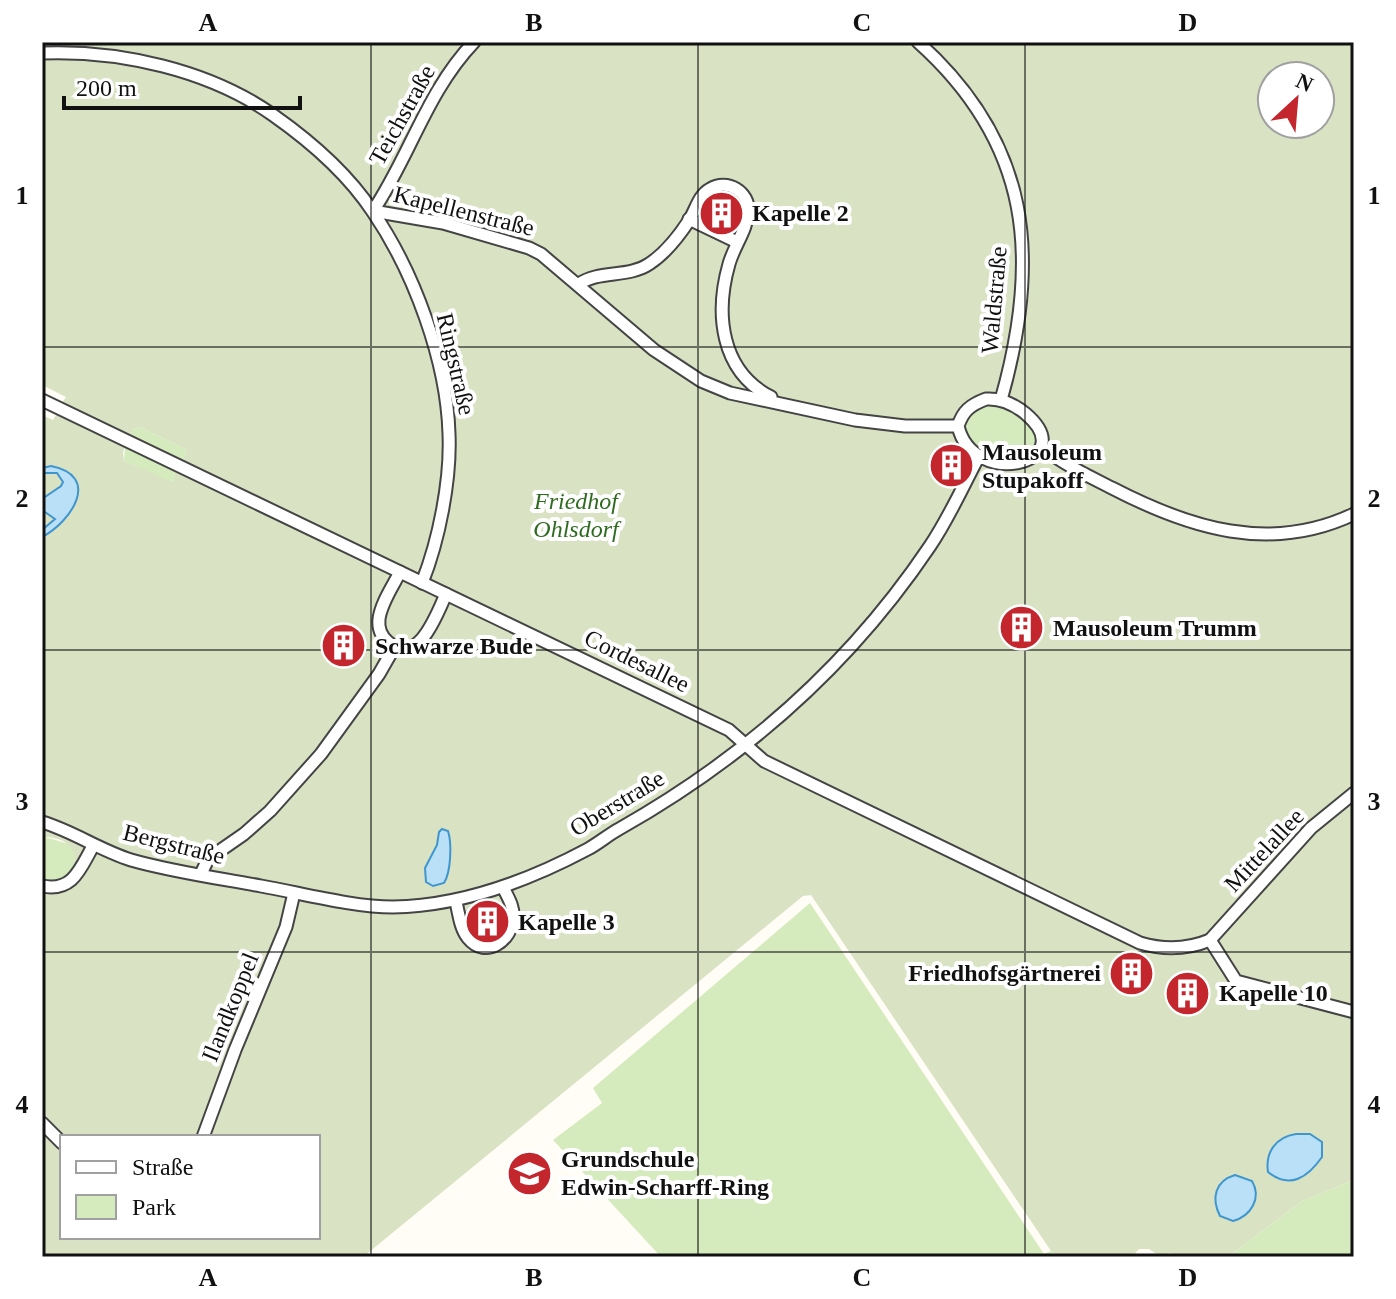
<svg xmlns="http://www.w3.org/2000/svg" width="1396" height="1299" viewBox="0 0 1396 1299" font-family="Georgia,serif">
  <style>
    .green { fill: #d5ebbd }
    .cemetery { fill: #d9e3c4; fill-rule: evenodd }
    .water { fill: #b9e0f7; stroke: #3f96cf; stroke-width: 2 }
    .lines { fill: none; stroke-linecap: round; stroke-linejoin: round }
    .minor-casing { stroke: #444; stroke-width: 15 }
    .minor { stroke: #fff; stroke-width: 11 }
    .grid { fill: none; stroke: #111; stroke-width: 2; stroke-opacity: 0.55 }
    .labels { text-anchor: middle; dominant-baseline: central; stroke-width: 8; stroke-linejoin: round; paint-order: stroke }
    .street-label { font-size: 24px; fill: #111; stroke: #fff }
    .poi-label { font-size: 24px; font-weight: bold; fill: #111; stroke: #fff; text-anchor: start }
    .park-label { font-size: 24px; font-style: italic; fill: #2f6b1f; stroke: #fff }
    .neatline { fill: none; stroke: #111; stroke-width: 3 }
    .grid-label { font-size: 26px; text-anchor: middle; font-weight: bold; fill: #111 }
  </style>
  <rect width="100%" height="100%" fill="#fffdf5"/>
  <g class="green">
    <path d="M988 404C1010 405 1032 418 1036 441 1027 464 1000 463 980 451 973 446 968 438 962 431 964 414 973 410 988 404Z"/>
    <polygon points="140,427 187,450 182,461 130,436 133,429"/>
    <polygon points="125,447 177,472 171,483 124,461"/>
    <path d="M45 837 69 844 77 855C74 873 61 887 42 880V839Z"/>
    <path d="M493 903 504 906 510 922 495 942C490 942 486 943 481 942 469 938 460 917 473 909 478 906 487 905 493 903Z"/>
    <polygon points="810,903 1044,1254 1051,1251 1059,1257 661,1257 553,1140 602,1103 593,1088"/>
    <polygon points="1354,1180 1354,1257 1228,1257 1302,1201"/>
  </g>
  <path class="cemetery" d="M42 42H1354V1180L1302 1201 1228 1257H1169L1172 1253 1158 1255 1149 1249H1139L1132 1257H1059L1051 1251 811 895 803 896 775 919 363 1257H42V880C75 892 94 840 46 837L42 839V415L53 420 56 415 42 407V394L62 403 66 397 42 385ZM1272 76H1320V124H1272ZM988 404C1010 405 1032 418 1036 441 1018 487 939 437 970 411 974 408 983 406 988 404ZM140 427 187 450 182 461 130 436 133 429ZM125 447 176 472 172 482 124 461 123 452ZM493 903 504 906 510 922 495 942C475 944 460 928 471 909ZM62 1137H318V1237H62Z"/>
  <g class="water">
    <path d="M51 466C102 476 71 522 42 537V530L55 519 42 510V499L61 486 63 482 57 473H42V468Z"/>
    <path d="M442 829 448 831C452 843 451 872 444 883L433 886 426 882 425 868 437 845 439 832Z"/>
    <path d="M1296 1134H1310L1322 1142V1157C1308 1177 1290 1190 1268 1172 1265 1152 1276 1137 1296 1134Z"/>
    <path d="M1235 1175 1252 1181C1262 1198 1251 1216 1233 1221L1220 1216C1211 1198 1215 1181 1235 1175Z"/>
  </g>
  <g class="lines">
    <defs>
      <g id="minor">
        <path d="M918 42C1032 144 1041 259 1001 400"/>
        <path d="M42 53C120 50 209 70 273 115 310 141 348 174 373 212 414 272 447 361 449 434 451 480 439 540 422 583"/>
        <polyline points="373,211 443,223 529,248 541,254 654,350 701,381 730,393 855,420 905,426 958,426"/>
        <path d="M373 211C410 156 427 91 474 42"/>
        <polyline points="689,219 737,242"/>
        <path d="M579 284C599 270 628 278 649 264 666 253 679 236 690 219 696 209 699 195 710 189 727 178 750 192 748 212 747 230 734 246 729 264 715 313 720 371 771 397"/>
        <path d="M986 399C1001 398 1014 404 1026 414 1083 463 973 490 958 426 963 411 970 405 986 399Z"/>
        <path d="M42 400 729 730 764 761 1140 943C1164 950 1186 950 1210 940L1311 828 1354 793"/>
        <path d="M1042 447C1063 464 1088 476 1112 488 1189 528 1270 554 1354 514"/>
        <path d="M400 572C393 586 381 603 379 619 378 628 381 636 388 642 418 668 437 614 446 594"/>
        <path d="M42 822C73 831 99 850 131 860 173 872 218 878 261 886 301 893 353 907 393 907 462 906 528 881 588 849 599 843 608 835 619 829 743 759 850 665 930 546 949 518 963 486 979 456"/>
        <polyline points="201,874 208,859 244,834 270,811 321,754 379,674 395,646"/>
        <path d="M42 886C73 892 80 869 93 846"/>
        <path d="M456 902C459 914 460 928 468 938 486 960 512 940 513 918 514 906 508 898 503 887"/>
        <polyline points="1210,940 1236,981 1354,1012"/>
        <polyline points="42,1123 62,1143"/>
        <polyline points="203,1137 235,1050 286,927 294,893"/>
      </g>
    </defs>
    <use href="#minor" class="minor-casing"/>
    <use href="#minor" class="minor"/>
  </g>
  <path class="grid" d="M371 42V1257M698 42V1257M1025 42V1257M42 347H1354M42 650H1354M42 952H1354"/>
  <defs>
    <symbol id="building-disc" viewBox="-11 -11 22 22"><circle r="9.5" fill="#c4262e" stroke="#fff"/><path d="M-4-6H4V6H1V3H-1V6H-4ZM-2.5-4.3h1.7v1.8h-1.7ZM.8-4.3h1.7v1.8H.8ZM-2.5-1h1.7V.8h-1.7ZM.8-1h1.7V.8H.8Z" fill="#fff"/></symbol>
    <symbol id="school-disc" viewBox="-11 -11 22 22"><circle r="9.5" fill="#c4262e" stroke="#fff"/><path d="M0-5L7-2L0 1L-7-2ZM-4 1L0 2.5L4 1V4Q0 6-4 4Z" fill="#fff"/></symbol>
  </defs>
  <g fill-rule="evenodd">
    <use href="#building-disc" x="696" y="188" width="51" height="51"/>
    <use href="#building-disc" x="926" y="440" width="51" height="51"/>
    <use href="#building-disc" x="996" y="602" width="51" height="51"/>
    <use href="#building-disc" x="318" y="620" width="51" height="51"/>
    <use href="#building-disc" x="462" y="896" width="51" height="51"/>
    <use href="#building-disc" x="1106" y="948" width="51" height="51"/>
    <use href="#building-disc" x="1162" y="968" width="51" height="51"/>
    <use href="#school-disc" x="504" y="1148" width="51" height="51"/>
  </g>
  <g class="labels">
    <g class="street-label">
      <text transform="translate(402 115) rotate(-61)">Teichstraße</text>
      <text transform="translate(464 211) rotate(14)">Kapellenstraße</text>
      <text transform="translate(994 300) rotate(-85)">Waldstraße</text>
      <text transform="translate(456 364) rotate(77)">Ringstraße</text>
      <text transform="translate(637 661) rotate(26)">Cordesallee</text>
      <text transform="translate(617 803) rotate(-31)">Oberstraße</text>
      <text transform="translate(174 844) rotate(14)">Bergstraße</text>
      <text transform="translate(1264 850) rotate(-47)">Mittelallee</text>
      <text transform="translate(230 1007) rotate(-68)">Ilandkoppel</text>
    </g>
    <g class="poi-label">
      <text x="752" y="213">Kapelle 2</text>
      <text x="982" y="452">Mausoleum<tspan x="982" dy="28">Stupakoff</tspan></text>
      <text x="1053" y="628">Mausoleum Trumm</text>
      <text x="375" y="646">Schwarze Bude</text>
      <text x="518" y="922">Kapelle 3</text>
      <text x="1101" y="973" text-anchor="end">Friedhofsgärtnerei</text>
      <text x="1219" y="993">Kapelle 10</text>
      <text x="561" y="1159">Grundschule<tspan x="561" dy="28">Edwin-Scharff-Ring</tspan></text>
    </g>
    <g class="park-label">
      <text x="576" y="501">Friedhof<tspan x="576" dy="28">Ohlsdorf</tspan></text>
    </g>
  </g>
  <rect width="1396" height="1299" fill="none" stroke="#ffffff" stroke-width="88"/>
  <rect x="60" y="1135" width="260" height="104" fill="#ffffff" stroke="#a0a0a0" stroke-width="2"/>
  <rect x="76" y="1161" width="40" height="12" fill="#ffffff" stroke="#a0a0a0" stroke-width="2"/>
  <text x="132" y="1175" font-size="24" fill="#111111">Straße</text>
  <rect x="76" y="1195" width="40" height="24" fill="#d5ebbd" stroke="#a0a0a0" stroke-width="2"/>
  <text x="132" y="1215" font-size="24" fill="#111111">Park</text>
  <g transform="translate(1296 100) rotate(26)"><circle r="38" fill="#ffffff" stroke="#a0a0a0" stroke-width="2"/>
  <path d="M0-6L14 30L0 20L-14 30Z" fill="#c4262e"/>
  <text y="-12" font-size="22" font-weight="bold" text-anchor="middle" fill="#111111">N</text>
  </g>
  <path d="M64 96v12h236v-12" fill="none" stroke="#111111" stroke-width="4"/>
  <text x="76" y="96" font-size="24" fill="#111111" stroke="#ffffff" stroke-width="6" paint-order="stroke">200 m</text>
  <rect x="44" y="44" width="1308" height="1211" class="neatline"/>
  <g class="grid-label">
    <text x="208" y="31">A</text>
    <text x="534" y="31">B</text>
    <text x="862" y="31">C</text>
    <text x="1188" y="31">D</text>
    <text x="22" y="204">1</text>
    <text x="1374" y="204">1</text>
    <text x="22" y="507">2</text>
    <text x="1374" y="507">2</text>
    <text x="22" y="810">3</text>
    <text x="1374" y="810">3</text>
    <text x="22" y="1113">4</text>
    <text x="1374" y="1113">4</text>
    <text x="208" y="1286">A</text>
    <text x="534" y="1286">B</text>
    <text x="862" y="1286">C</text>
    <text x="1188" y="1286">D</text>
  </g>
</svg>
